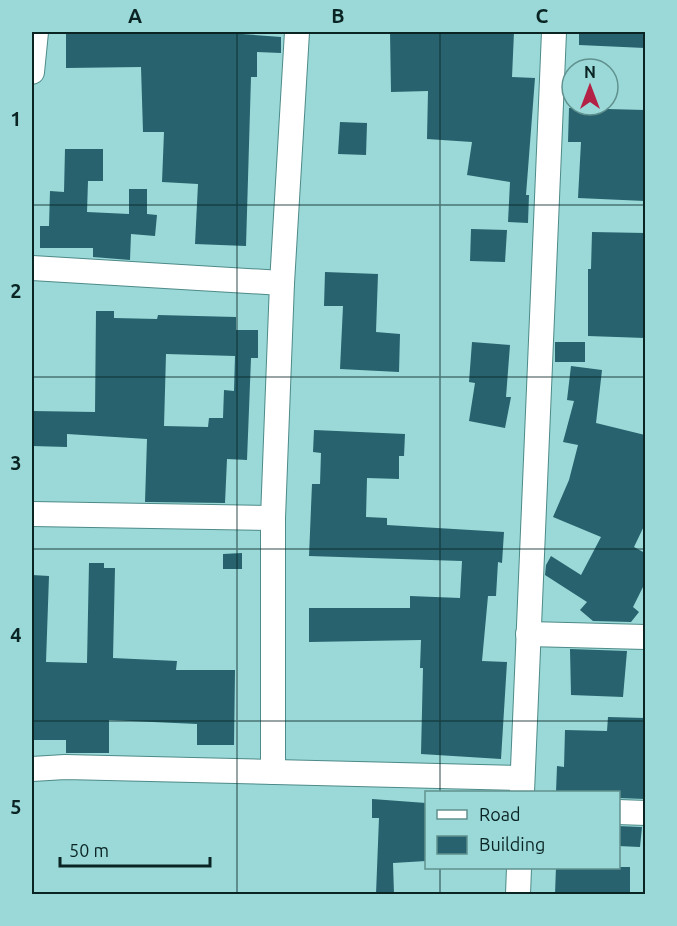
<svg xmlns="http://www.w3.org/2000/svg" width="677" height="926" viewBox="0 0 677 926" font-family="Ubuntu,sans-serif">
  <style>
    .building { fill: #27626e; fill-rule: evenodd }
    .lines { fill: none; stroke-linecap: round; stroke-linejoin: round }
    .street-casing { stroke: #4d8a89; stroke-width: 26 }
    .street { stroke: #fff; stroke-width: 24 }
    .grid { fill: none; stroke: #0a2424; stroke-width: 1.5; stroke-opacity: 0.55 }
    .neatline { fill: none; stroke: #0a2424; stroke-width: 2 }
    .grid-label { font-size: 20px; text-anchor: middle; font-weight: bold; fill: #0a2424 }
  </style>
  <rect width="100%" height="100%" fill="#9ad9d7"/>
  <g class="building">
    <polygon points="66,32 242,32 242,34 281,37 281,53 257,52 257,77 251,77 246,246 195,244 198,184 162,182 164,132 143,132 141,67 66,68"/>
    <polygon points="390,32 514,32 512,77 535,78 526,195 529,195 528,223 508,222 510,182 467,175 472,142 427,139 428,91 391,92"/>
    <polygon points="579,32 645,32 645,48 579,45"/>
    <polygon points="569,108 645,110 645,201 578,198 581,142 568,142"/>
    <polygon points="340,122 367,123 366,155 338,154"/>
    <polygon points="65,149 103,149 103,181 88,181 87,212 129,214 129,189 147,189 147,214 157,215 155,236 131,234 130,260 93,257 93,248 40,248 40,226 49,226 50,191 64,192"/>
    <polygon points="471,229 507,230 505,262 470,261"/>
    <polygon points="592,232 645,233 645,338 588,336 588,269 591,269"/>
    <polygon points="325,272 378,274 376,332 400,334 399,372 340,369 343,306 324,306"/>
    <path d="M96 311H114V318L157 319 158 315 236 317V330H258V358H251L247 460 227 459 225 503 145 502 147 439 67 434V447L32 446V411L95 412ZM166 354 235 356 234 391 224 390 223 418H209L208 427 164 426Z"/>
    <polygon points="472,342 510,345 506,397 511,397 505,428 469,421 475,383 469,382"/>
    <rect x="555" y="342" width="30" height="20"/>
    <polygon points="571,366 602,370 596,423 645,435 645,524 634,547 645,553 645,583 633,607 639,612 631,622 593,621 580,610 587,602 545,575 546,565 551,556 581,575 601,537 553,517 569,480 578,445 563,442 574,401 567,400"/>
    <polygon points="314,430 405,434 404,456 399,456 399,479 367,478 366,517 387,518 387,525 504,532 502,563 498,562 496,596 488,596 482,661 507,662 501,759 421,754 423,668 420,668 421,640 309,642 309,608 410,608 410,596 460,598 462,561 309,556 312,484 320,484 321,453 313,452"/>
    <polygon points="242,553 242,569 223,569 223,554"/>
    <polygon points="89,563 104,563 104,568 115,568 113,658 177,661 176,670 235,670 234,745 197,745 197,724 109,720 109,753 66,753 66,740 32,740 32,575 49,576 46,662 87,663"/>
    <polygon points="570,649 627,651 623,697 571,695"/>
    <polygon points="608,717 645,718 645,799 618,798 618,792 556,792 557,766 564,767 565,730 607,731"/>
    <polygon points="372,799 426,803 426,861 393,863 394,894 376,894 379,818 372,818"/>
    <polygon points="618,826 642,827 640,847 618,846"/>
    <polygon points="556,867 630,867 630,894 555,894"/>
  </g>
  <g class="lines">
    <defs>
      <g id="street">
        <polyline points="32,72 36,32"/>
        <polyline points="32,268 282,283"/>
        <polyline points="32,514 273,518"/>
        <polyline points="528,634 646,637"/>
        <polyline points="32,769 65,767 522,778"/>
        <polyline points="273,772 273,518 282,283 297,32"/>
        <polyline points="522,792 554,32"/>
        <polyline points="618,812 646,813"/>
        <polyline points="518,894 519,868"/>
      </g>
    </defs>
    <use href="#street" class="street-casing"/>
    <use href="#street" class="street"/>
  </g>
  <path class="grid" d="M237 32V894M440 32V792M32 205H646M32 377H646M32 549H646M32 721H646M440 868V894"/>
  <rect width="677" height="926" fill="none" stroke="#9ad9d7" stroke-width="66"/>
  <rect x="425" y="791" width="195" height="78" fill="#9ad9d7" stroke="#60918f" stroke-width="1.5"/>
  <rect x="437" y="810" width="30" height="9" fill="#ffffff" stroke="#60918f" stroke-width="1.5"/>
  <text x="479" y="821" font-size="18" fill="#0a2424">Road</text>
  <rect x="437" y="836" width="30" height="18" fill="#27626e" stroke="#60918f" stroke-width="1.5"/>
  <text x="479" y="851" font-size="18" fill="#0a2424">Building</text>
  <g transform="translate(590 87)"><circle r="28" fill="#9ad9d7" stroke="#60918f" stroke-width="1.5"/>
  <path d="M0-4.5L10 22L0 15L-10 22Z" fill="#b32145"/>
  <text y="-9" font-size="16" font-weight="bold" text-anchor="middle" fill="#0a2424">N</text>
  </g>
  <path d="M60 857v9h150v-9" fill="none" stroke="#0a2424" stroke-width="3"/>
  <text x="69" y="857" font-size="18" fill="#0a2424" stroke="#9ad9d7" stroke-width="4.5" paint-order="stroke">50 m</text>
  <rect x="33" y="33" width="611" height="860" class="neatline"/>
  <g class="grid-label">
    <text x="135" y="23">A</text>
    <text x="338" y="23">B</text>
    <text x="542" y="23">C</text>
    <text x="16" y="126">1</text>
    <text x="16" y="298">2</text>
    <text x="16" y="470">3</text>
    <text x="16" y="642">4</text>
    <text x="16" y="814">5</text>
  </g>
</svg>
